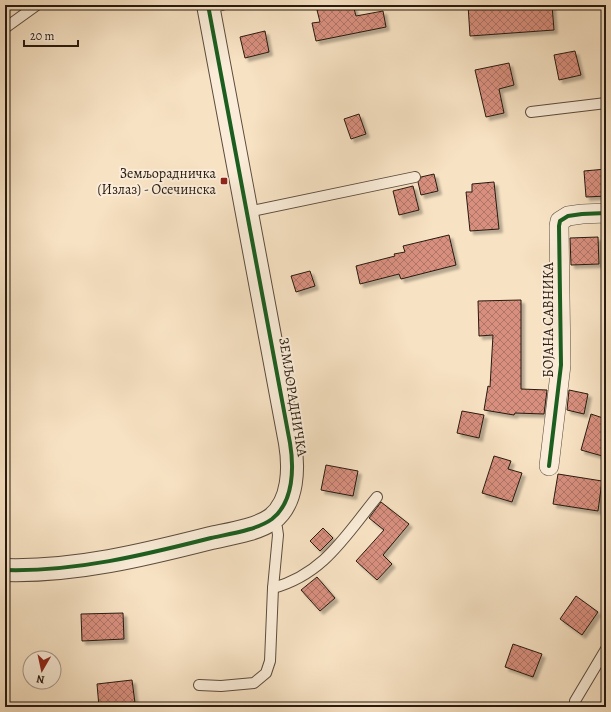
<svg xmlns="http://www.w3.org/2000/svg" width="611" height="712" viewBox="0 0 611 712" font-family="Alegreya,serif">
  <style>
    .building { fill: url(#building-cross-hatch); stroke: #271a10; filter: url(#shadow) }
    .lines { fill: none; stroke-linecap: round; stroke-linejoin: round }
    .service-casing { stroke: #5b4c3d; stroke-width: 12 }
    .minor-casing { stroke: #5b4c3d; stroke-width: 20 }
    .tertiary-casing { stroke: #5b4c3d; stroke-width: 24 }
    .service { stroke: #faecd8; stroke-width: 10 }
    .minor { stroke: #faecd8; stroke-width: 19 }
    .tertiary { stroke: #faecd8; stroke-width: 22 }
    .cycleway-casing { stroke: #faecd8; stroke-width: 6 }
    .cycleway { stroke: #1b5e20; stroke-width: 4 }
    .poi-dot { fill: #8f2418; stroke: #faecd8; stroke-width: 1.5 }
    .labels { text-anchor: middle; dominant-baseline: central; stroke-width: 4; stroke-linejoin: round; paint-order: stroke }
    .poi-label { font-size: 14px; fill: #271a10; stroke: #faecd8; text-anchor: end }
    .street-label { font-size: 14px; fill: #271a10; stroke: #faecd8 }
  </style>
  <defs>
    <pattern id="building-cross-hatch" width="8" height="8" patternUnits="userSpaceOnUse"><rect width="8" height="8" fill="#d88f7e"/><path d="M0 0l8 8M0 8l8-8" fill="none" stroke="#af7466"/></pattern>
    <filter id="shadow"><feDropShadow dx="3.5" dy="3.5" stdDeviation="1" flood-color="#0004"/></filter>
  </defs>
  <rect width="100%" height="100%" fill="#f7e2c3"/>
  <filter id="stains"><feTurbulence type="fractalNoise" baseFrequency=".005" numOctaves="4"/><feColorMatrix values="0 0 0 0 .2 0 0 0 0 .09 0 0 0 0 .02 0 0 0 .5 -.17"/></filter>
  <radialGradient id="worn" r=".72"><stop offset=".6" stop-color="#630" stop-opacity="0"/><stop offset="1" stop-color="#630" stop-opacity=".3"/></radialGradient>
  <g class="building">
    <polygon points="339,5 353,5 356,16 383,11 386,27 316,41 312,23 320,22 317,10"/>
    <polygon points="468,5 552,5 554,30 470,36"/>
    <polygon points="265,31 269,52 245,58 240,37"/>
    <polygon points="575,51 581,75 559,80 554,55"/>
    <polygon points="509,63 514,85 499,89 504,113 486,117 475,70"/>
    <polygon points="359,114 366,134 351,139 344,119"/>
    <polygon points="606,169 606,196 586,197 584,171"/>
    <polygon points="434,174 438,191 421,195 418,182 421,177"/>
    <polygon points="494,182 499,229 470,231 466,192 472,192 472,184"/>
    <polygon points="413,186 419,210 399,215 393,191"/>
    <polygon points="449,235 456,265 401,279 399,274 360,284 356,266 395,256 394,254 405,252 403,246"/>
    <polygon points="598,237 599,264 571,265 570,238"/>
    <polygon points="310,271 315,286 296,292 291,276"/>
    <polygon points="521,300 521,389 547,390 544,414 515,413 514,415 484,410 488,386 490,387 493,335 479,336 478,301"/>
    <polygon points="569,390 588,394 584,414 567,410"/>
    <polygon points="462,411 484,415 479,438 457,433"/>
    <polygon points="591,414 606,419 606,457 581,450"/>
    <polygon points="494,456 511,461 508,469 522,473 512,502 482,493"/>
    <polygon points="326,465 358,471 353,496 321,490"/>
    <polygon points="558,474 602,481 598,511 553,504"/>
    <polygon points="381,502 409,524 383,555 392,564 377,580 356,561 384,530 369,518"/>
    <polygon points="323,528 333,538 320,551 310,541"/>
    <polygon points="317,577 335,598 320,611 301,590"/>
    <polygon points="576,596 598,612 582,635 560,619"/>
    <polygon points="123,613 124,639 82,641 81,614"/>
    <polygon points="513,644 542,654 533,677 505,667"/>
    <polygon points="132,680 135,703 99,707 97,684"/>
  </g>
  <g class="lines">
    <defs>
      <g id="service">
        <polyline points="208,8 222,5"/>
        <polyline points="5,28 37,5"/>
        <polyline points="531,112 606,103"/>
        <polyline points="247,212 415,177"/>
        <path d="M273 588C324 574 345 536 377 497"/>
        <polyline points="199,685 221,686 254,683 266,673 270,661 273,588 278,535 277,528 272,519"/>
        <polyline points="575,701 606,649"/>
      </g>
      <polyline id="minor" points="549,466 561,365 559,226 560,221 568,216 582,214 606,213"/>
      <path id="tertiary" d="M5 570C75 572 144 555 211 538 229 534 257 530 272 519 294 502 294 467 290 443L208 5"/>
    </defs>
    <use href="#service" class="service-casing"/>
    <use href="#minor" class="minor-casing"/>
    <use href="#tertiary" class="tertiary-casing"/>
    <use href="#service" class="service"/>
    <use href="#minor" class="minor"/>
    <use href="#tertiary" class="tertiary"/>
    <defs>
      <g id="cycleway">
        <polyline points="549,466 561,365 559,226 560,221 568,216 582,214 606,213"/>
        <path d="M5 570C75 572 144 555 211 538 229 534 257 530 272 519 294 502 294 467 290 443L208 5"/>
      </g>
    </defs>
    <use href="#cycleway" class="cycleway-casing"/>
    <use href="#cycleway" class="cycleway"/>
  </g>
  <rect class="poi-dot" x="220" y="177" width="8" height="8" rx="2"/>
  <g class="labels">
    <g class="poi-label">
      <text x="216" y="173">Земљорадничка<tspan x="216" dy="16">(Излаз) - Осечинска</tspan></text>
    </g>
    <g class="street-label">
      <text transform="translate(548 320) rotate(-90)">БОЈАНА САВНИКА</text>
      <text transform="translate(293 397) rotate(81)">ЗЕМЉОРАДНИЧКА</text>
    </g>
  </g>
  <rect width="611" height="712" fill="none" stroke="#f7e2c3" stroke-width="20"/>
  <rect x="6" y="6" width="599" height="700" fill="none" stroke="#271a10" stroke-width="2"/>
  <rect x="10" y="10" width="591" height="692" fill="none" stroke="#271a10"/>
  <g transform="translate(42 670) rotate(189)"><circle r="19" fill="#faecd8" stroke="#a69888"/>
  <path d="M0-3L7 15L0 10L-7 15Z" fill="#8f2418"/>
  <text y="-6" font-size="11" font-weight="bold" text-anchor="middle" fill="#271a10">N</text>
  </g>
  <path d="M24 40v6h54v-6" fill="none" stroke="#271a10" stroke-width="2"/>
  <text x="30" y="40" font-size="12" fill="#271a10" stroke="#faecd8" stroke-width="3" paint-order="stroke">20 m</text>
  <rect width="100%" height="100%" filter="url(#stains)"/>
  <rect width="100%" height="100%" fill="url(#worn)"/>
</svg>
